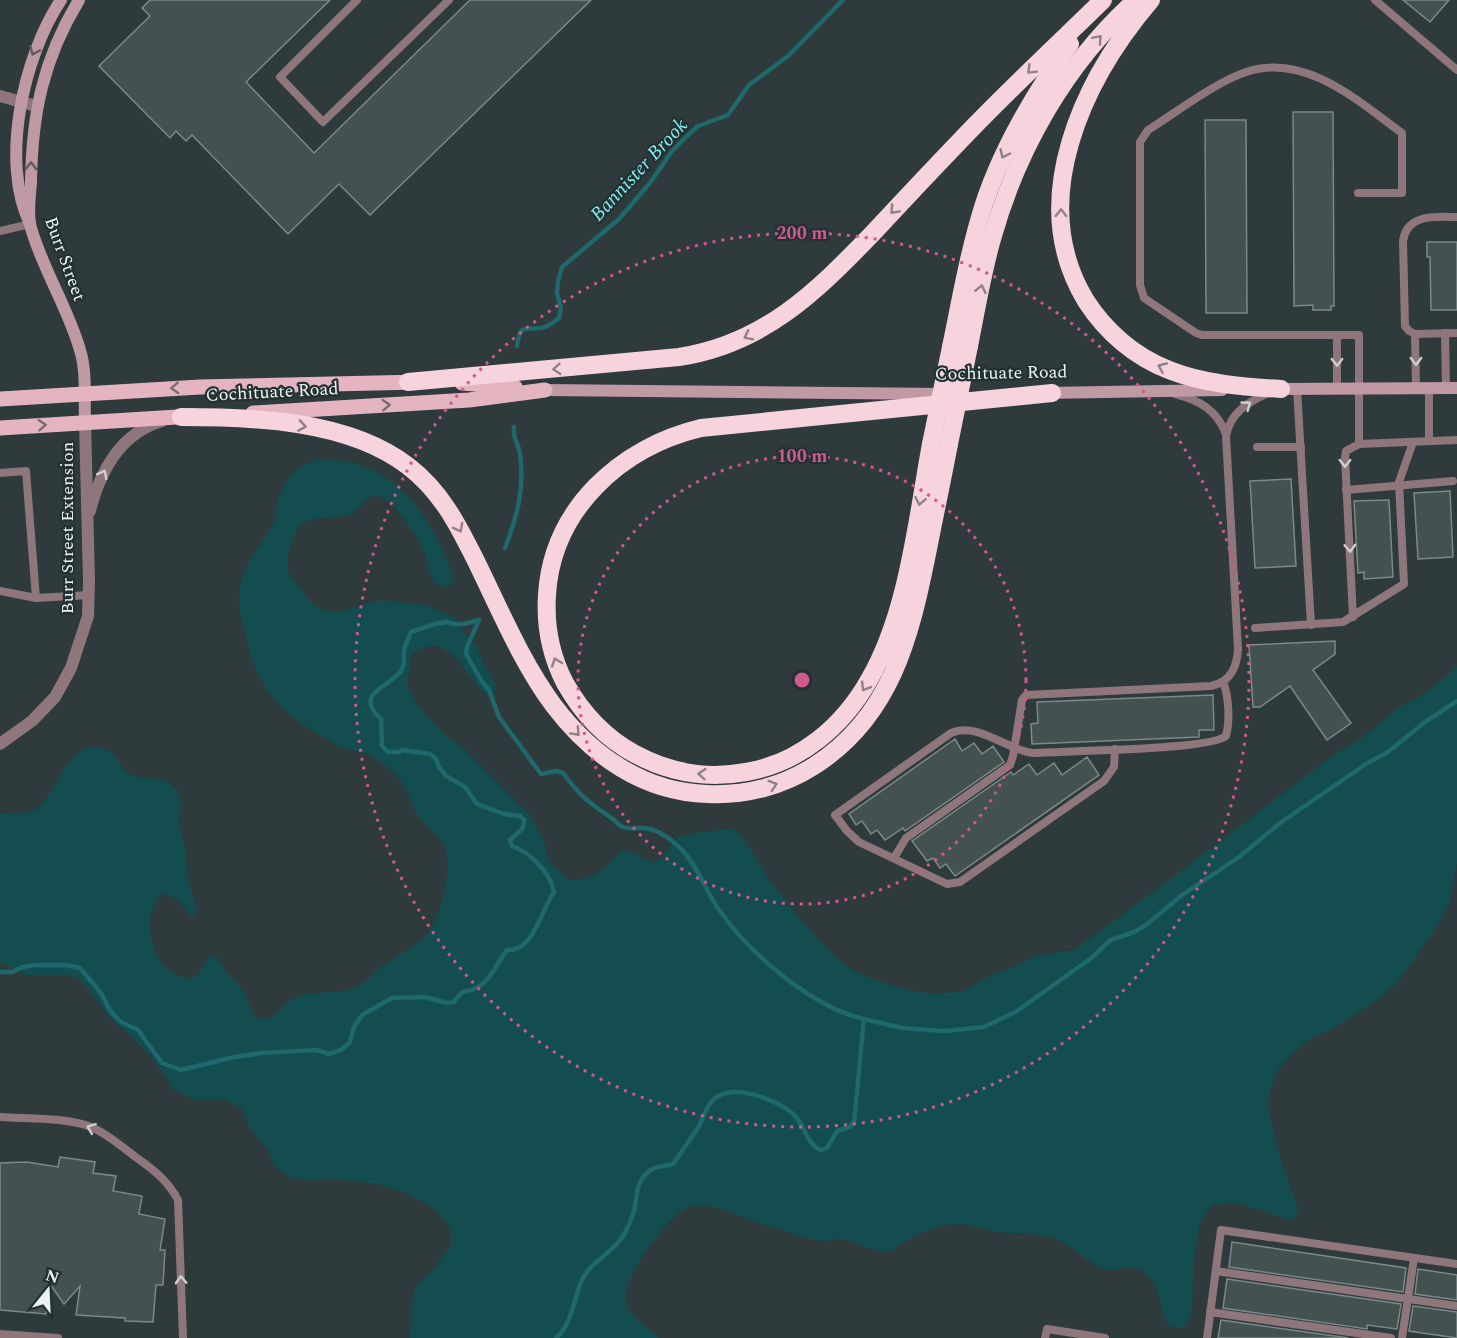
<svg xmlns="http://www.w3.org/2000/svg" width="1457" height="1338" viewBox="0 0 1457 1338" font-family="Spectral,serif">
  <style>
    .green { fill: #134d4f }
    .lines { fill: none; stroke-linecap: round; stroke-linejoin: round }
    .stream { stroke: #1f686b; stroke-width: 4.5 }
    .building { fill: #445151; stroke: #7b8989; stroke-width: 1.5 }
    .lane { stroke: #8f767d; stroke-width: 8 }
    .street { stroke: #8f767d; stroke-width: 12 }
    .secondary { stroke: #bf99a3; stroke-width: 12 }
    .primary { stroke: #e5b4c1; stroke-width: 15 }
    .highway { stroke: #f7d3dd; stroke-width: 18 }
    .highway-bridge { stroke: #f7d3dd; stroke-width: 18 }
    .oneway { stroke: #8e8287 }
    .oneway2 { stroke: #625a5f }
    .oneway3 { stroke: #cfced0 }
    .oneway4 { stroke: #7b6b72 }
    .ring { fill: none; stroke: #ce5a89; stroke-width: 3; stroke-dasharray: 3 6 }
    .labels { text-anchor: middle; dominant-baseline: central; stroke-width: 4.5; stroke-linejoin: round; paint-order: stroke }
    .street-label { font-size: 18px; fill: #ebf3f3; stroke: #243031 }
    .water-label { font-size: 20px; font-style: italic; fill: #82eef2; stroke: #243031 }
    .centre { fill: #ce5a89; stroke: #243031; stroke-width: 3 }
    .ring-label { font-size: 18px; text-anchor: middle; font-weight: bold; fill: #ce5a89; stroke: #243031; stroke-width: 4.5; stroke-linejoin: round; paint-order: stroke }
  </style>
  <rect width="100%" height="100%" fill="#2e3a3b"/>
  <path class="green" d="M325 459C334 461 344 461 353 463 407 477 437 529 454 578L451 584 446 587 435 584 428 570 426 556 415 535 393 504 378 496 370 497 352 514 342 517 314 519 299 525 293 538 288 554V573L313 605 325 610 340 611 382 600 429 606 456 618 466 635 477 646 484 664 496 685 495 692 487 697 454 656 438 646 426 647 415 652 411 657 407 686 418 706 443 733 463 748 529 814 544 841 549 861 569 880C601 878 601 869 623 850L633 853 653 862 660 859 678 837 693 833 732 829 741 834 772 884 816 937 838 960 860 974 906 990 935 994 963 991 985 978 1039 955 1074 950 1165 883 1335 754 1359 740 1401 706 1421 696 1447 676 1457 666V862L1450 901 1440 922 1399 981 1377 1000 1332 1029 1310 1039 1288 1058 1276 1073 1270 1091 1267 1103 1278 1151 1298 1209 1296 1217 1290 1220 1237 1203 1212 1205 1200 1223 1194 1258 1192 1312 1184 1328 1169 1326C1159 1311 1162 1289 1148 1276 1132 1259 1119 1274 1102 1268 1087 1262 1077 1250 1064 1243 1043 1231 1019 1234 996 1232 983 1230 970 1224 956 1224 937 1225 917 1234 901 1244 898 1246 896 1248 894 1250 877 1256 857 1241 841 1239 836 1238 832 1241 827 1241 823 1241 818 1240 814 1240 795 1234 775 1228 756 1222 735 1215 713 1201 690 1207 670 1211 619 1282 626 1302 631 1318 647 1328 660 1338H410L413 1294 417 1284 431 1272 451 1246V1233L447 1223 434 1209 409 1194 377 1184 345 1180H303L288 1177 274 1165 268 1149 252 1132 242 1109 225 1099H192L173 1089 153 1059 132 1037 114 1022 80 979 68 975H27L0 962V814C13 814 28 816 39 807 59 790 69 735 106 750 116 754 121 769 132 775 144 780 161 776 171 784 185 795 180 808 179 822 179 829 183 837 184 844 187 857 186 871 189 884 191 893 196 901 197 910L195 915 190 916C182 903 175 895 160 894 139 923 152 973 190 979L199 974 209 956 216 957 223 964 226 972 239 985 247 998 253 1015C275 1027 277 1007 294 998 309 989 337 996 356 987 370 980 372 973 384 965 398 955 417 946 428 933 441 917 454 864 444 846 438 835 428 828 420 818 409 803 408 785 393 772 386 766 376 758 367 754 360 751 352 751 345 749 338 747 331 742 325 738 275 709 257 688 244 630 241 616 237 600 240 586 245 561 263 543 274 522 276 516 275 510 277 504 285 478 296 461 325 459Z"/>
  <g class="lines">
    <g class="stream">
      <path d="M517 346C520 323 524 330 541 328 548 327 554 322 559 318L561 308 557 293 558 281 562 267 619 219 650 183 672 151 685 138 698 126 728 115 749 85 788 56 843 0"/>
      <path d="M505 548C517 517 525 488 520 454 519 444 512 438 514 427"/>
      <path d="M479 620 467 647 466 654 482 682 489 690 499 717 541 774 556 771 563 773C580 796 589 803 613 819 617 822 619 826 623 827 630 830 635 828 641 828 656 828 671 839 681 849 698 866 706 892 720 911 750 954 812 1007 864 1019L854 1122 850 1127 837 1131 827 1148 820 1150C805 1142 805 1124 793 1114 776 1099 730 1081 712 1101 706 1108 703 1118 699 1126 690 1139 682 1152 673 1164 660 1168 655 1164 644 1176 636 1185 637 1199 634 1211 631 1220 628 1228 623 1236 613 1253 591 1261 582 1280 573 1299 573 1323 556 1338"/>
      <path d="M0 972H12L23 967 35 965H65L80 968 101 993 111 1012 121 1022 138 1030 162 1063 181 1070 234 1057 262 1053 317 1050 329 1054 341 1050 350 1042 354 1027 362 1015 392 998 425 997 447 1003 454 1002C465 985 468 995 481 985 494 975 497 962 507 950 534 952 541 909 554 892 550 872 531 853 512 846L510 840 523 828 524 820 520 816 504 814 477 804 465 787 446 776 439 767 436 759 430 754 402 750 399 752H388L382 746 381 719C351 691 394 687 402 669 405 663 403 657 404 650 405 644 409 638 411 632L435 624 447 622 454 624H464L479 620"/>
      <polyline points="864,1019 902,1028 944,1031 984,1027 1017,1011 1090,959 1111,940 1134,932 1146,925 1182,895 1239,857 1280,823 1366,764 1388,752 1425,722 1457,701"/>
    </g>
  </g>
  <g class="building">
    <polygon points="150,0 330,0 246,82 314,153 470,0 591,0 370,215 339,184 288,234 192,135 186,141 176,131 170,138 99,66 150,16 142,8"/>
    <polygon points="1403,0 1449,0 1430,22"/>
    <polygon points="1293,112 1333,112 1334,306 1331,306 1331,310 1313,310 1313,305 1294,306"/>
    <polygon points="1205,120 1246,120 1247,313 1206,313"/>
    <polygon points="1427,242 1457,242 1457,310 1431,310 1430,257 1427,257"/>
    <polygon points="1291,479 1296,566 1255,568 1250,481"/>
    <polygon points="1450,491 1453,557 1418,559 1414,493"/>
    <polygon points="1389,500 1393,577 1364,579 1364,572 1358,573 1354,501"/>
    <polygon points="1335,641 1335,654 1313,670 1351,723 1327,740 1290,686 1260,707 1253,707 1249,645"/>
    <polygon points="1213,695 1214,730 1199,730 1199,737 1032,744 1031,724 1038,723 1037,702"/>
    <polygon points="955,739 962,751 974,743 982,754 993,746 1004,762 905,831 903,828 885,840 877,830 871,834 862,821 856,825 849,814"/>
    <polygon points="1087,757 1099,775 955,876 946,864 940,868 933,858 927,861 912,841 1011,772 1013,775 1029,764 1037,775 1054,763 1062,775"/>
    <polygon points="60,1157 95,1162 93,1173 116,1176 113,1191 142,1196 139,1214 165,1219 160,1250 165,1250 163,1285 156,1285 153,1322 125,1321 125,1318 76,1315 80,1286 64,1304 50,1284 46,1314 0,1310 0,1163 27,1162 58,1167"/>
    <polygon points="1232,1242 1406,1268 1403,1292 1229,1267"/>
    <polygon points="1418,1269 1457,1275 1457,1300 1415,1294"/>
    <polygon points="1227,1279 1401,1304 1397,1329 1367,1325 1367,1329 1223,1308"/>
    <polygon points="1413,1306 1457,1312 1457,1338 1409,1331"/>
    <polygon points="1221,1320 1349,1338 1218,1338"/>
  </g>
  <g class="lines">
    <g class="lane">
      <polyline points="357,0 280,77 323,122 449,0"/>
      <polyline points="1375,0 1457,70"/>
      <path d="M1358 193H1402V133C1358 101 1305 52 1246 72 1214 83 1177 112 1148 130L1140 142V285L1144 298 1196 333 1202 335H1359V444"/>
      <path d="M1457 217C1436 217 1407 213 1403 241L1405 326 1409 331 1415 334 1457 333"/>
      <polyline points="0,231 30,224"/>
      <polyline points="1445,333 1446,388"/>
      <polyline points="1415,334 1416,388"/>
      <polyline points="1337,335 1337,388"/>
      <polyline points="1297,389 1311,625"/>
      <path d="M1175 394C1199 400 1217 410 1226 434"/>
      <polyline points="1429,441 1429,388"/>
      <polyline points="1257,447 1301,447"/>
      <polyline points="0,473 26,471 36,598"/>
      <polyline points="1346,490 1453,481"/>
      <polyline points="0,591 36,598 89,595"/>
      <polyline points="1353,617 1345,458 1346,451 1359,444 1457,440"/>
      <polyline points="1255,628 1343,622 1404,584 1399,482 1413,442"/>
      <path d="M1115 749 1114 767 1104 781 960 882 947 884 859 842 847 831 835 815 951 733C978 721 1008 751 1033 753 1064 751 1210 750 1226 736 1230 721 1229 696 1223 682"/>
      <path d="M894 858 906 838 1010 765 1013 756 1022 700 1026 695 1211 686C1231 682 1237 667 1238 649L1226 436C1230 413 1248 402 1268 393"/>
      <path d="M0 1117C27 1119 66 1117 91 1127 108 1134 122 1147 137 1158 154 1170 168 1181 178 1200L183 1338"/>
      <polyline points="1216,1271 1457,1306"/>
      <polyline points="1210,1312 1391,1338"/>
      <polyline points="0,1334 58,1338"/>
      <polyline points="1045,1338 1047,1329 1105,1338"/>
      <polyline points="1207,1338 1221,1230 1457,1264"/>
      <polyline points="1402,1338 1414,1258"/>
    </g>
    <g class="street">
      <polyline points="0,96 36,106"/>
      <path d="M90 511C100 471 121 433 162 421"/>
      <polyline points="0,744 32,721 55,697 71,668 88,616 89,581 85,422"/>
    </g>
    <g class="secondary">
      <path d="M79 0C43 59 32 114 31 182 30 196 27 214 31 228 43 270 68 308 80 350 87 372 84 399 85 422"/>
      <path d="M30 224C0 162 23 57 61 0"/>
      <polyline points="1276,389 1457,388"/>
      <polyline points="545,390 946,394"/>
      <polyline points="1045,393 1222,390"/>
    </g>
    <g class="primary">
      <polyline points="462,383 515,387"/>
      <polyline points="0,399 200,387 420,382"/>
      <polyline points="253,413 469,400 545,390"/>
      <polyline points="0,428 193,416"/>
    </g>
    <g class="highway">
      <path d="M1151 0C1083 80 1025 201 1086 301 1106 332 1135 357 1169 370 1204 384 1244 387 1281 389"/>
      <path d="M969 346C976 311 982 274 992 239 1017 149 1066 63 1136 0"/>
      <path d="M951 347C961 299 969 251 984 204 1003 146 1035 93 1070 44"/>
      <path d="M408 382 679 357C764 344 816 292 873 233 901 203 929 173 957 144 1004 94 1054 48 1103 0"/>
      <path d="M181 417C254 417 348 420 408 466 441 491 458 525 476 561 500 610 522 663 554 706 592 756 644 792 707 794 745 796 783 786 814 766 891 717 910 638 927 554 934 518 942 481 949 444"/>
      <path d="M931 444C917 520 908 613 869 680 843 726 800 763 746 772 708 779 670 773 635 754 605 738 582 713 565 683 551 656 545 626 547 595 552 509 621 447 701 428L1052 393"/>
    </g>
    <g class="highway-bridge">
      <polyline points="931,444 951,347"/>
      <polyline points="949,444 969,346"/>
    </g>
  </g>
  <defs><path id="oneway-chevron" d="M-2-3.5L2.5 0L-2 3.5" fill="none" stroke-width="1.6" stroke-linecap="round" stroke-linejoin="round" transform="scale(1.5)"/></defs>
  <g class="oneway">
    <use href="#oneway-chevron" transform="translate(1098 39) rotate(-49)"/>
    <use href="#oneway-chevron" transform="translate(1031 70) rotate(135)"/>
    <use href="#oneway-chevron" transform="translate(1004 154) rotate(115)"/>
    <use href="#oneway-chevron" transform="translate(894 210) rotate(133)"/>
    <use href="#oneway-chevron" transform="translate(1061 213) rotate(-90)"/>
    <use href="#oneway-chevron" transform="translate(981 289) rotate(-78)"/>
    <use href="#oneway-chevron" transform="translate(748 336) rotate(154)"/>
    <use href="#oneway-chevron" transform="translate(1162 367) rotate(-156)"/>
    <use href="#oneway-chevron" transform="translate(557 369) rotate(175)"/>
    <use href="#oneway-chevron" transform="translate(302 426) rotate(9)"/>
    <use href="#oneway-chevron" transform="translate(920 501) rotate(101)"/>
    <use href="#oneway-chevron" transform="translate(459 528) rotate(62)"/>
    <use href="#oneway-chevron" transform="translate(556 662) rotate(-110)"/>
    <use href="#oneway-chevron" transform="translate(865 687) rotate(122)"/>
    <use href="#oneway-chevron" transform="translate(576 732) rotate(47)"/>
    <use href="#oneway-chevron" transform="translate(702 774) rotate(-175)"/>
    <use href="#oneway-chevron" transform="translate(773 785) rotate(-18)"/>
  </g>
  <g class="oneway2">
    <use href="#oneway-chevron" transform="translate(34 51) rotate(114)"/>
    <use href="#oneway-chevron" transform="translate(31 166) rotate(-89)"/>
  </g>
  <g class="oneway3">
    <use href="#oneway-chevron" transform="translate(1416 361) rotate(90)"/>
    <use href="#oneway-chevron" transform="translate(1337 362) rotate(90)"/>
    <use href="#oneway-chevron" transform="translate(1247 405) rotate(-36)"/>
    <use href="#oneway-chevron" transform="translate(1345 463) rotate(90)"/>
    <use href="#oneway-chevron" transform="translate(103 474) rotate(-63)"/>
    <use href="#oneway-chevron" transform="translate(1350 548) rotate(87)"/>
    <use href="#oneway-chevron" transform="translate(91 1128) rotate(-159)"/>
    <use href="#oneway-chevron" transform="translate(181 1280) rotate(-92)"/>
  </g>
  <g class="oneway4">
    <use href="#oneway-chevron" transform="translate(175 388) rotate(177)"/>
    <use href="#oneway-chevron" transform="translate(386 405) rotate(-3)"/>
    <use href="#oneway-chevron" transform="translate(42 425) rotate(-4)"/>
  </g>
  <g class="ring">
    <circle cx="802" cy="680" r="224"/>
    <circle cx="802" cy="680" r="447"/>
  </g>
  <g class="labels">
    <g class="street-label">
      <text transform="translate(65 259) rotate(70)">Burr Street</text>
      <text transform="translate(1001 373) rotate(-1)">Cochituate Road</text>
      <text transform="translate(272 392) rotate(-3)">Cochituate Road</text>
      <text transform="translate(67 528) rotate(-90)">Burr Street Extension</text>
    </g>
    <g class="water-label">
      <text transform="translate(639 170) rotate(-47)">Bannister Brook</text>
    </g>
  </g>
  <circle cx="802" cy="680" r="9" class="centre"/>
  <g class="ring-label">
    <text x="802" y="239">200 m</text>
    <text x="802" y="462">100 m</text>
  </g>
  <g transform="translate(48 1290) rotate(18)" stroke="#243031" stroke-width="4.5" paint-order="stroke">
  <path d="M0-4.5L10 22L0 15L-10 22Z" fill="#ebf3f3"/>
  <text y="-9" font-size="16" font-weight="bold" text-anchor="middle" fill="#ebf3f3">N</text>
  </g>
</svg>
